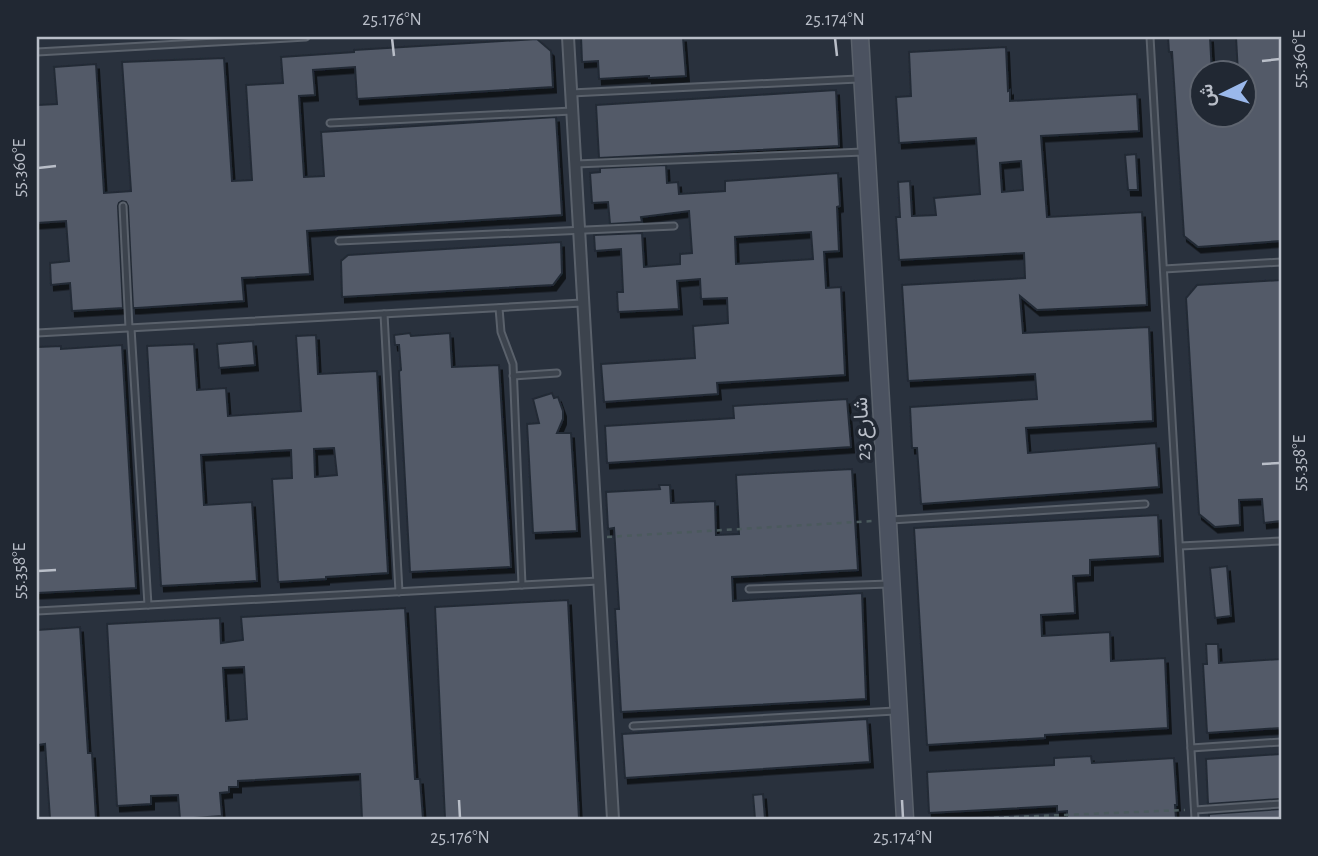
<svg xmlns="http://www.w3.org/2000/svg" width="1318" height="856" viewBox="0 0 1318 856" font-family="'Alegreya Sans',Vazirmatn,sans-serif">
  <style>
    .building { fill: #525a68; stroke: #232a35; stroke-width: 2; fill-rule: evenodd; filter: url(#shadow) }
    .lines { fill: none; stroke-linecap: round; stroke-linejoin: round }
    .lane-casing { stroke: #5a616b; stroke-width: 9 }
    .street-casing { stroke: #5a616b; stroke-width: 14 }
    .secondary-casing { stroke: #5a616b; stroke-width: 19 }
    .path { stroke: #4b5a5d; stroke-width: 2.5; stroke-dasharray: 5 5; stroke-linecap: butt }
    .lane { stroke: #3c434d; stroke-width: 5 }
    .street { stroke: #3c434d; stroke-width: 10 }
    .secondary { stroke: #4b5260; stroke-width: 16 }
    .ticks { fill: none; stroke: #b9bec8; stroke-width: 2.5 }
    .labels { text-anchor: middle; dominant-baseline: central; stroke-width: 7; stroke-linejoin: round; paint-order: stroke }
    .street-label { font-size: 21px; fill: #b9bec8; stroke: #212833 }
    .neatline { fill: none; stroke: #b9bec8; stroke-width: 2.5 }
    .ticks-label { font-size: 18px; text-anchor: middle; fill: #b9bec8 }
  </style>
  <defs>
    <filter id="shadow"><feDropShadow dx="3" dy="5.5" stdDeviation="0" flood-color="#0009"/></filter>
  </defs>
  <rect width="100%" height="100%" fill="#29313d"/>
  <g class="building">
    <polygon points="581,37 683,37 686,76 649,78 649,76 599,79 598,61 582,62"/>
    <polygon points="1168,37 1210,37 1212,74 1202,74 1202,117 1244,116 1244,74 1238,74 1236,37 1281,37 1281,241 1198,247 1184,236 1172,52 1169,52"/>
    <polygon points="537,39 551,51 553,87 357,99 355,67 313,70 315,95 299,96 304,177 324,176 321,132 556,117 562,215 307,231 310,274 242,278 244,301 137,308 133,308 128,206 126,202 122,201 119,203 118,206 123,308 72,311 70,283 51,285 50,263 69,261 66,221 37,223 37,105 57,104 54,67 96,64 104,193 131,191 122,62 224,58 232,181 252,180 246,85 283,83 281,57 354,52 354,50"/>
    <path d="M1006 47 1008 91 1010 90V101L1137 94 1139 131 1041 136 1047 217 1142 212 1147 305 1037 310 1020 296 1023 333 1149 327 1153 421 1026 428 1028 453 1156 443 1159 487 921 504 917 448H912L910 407 1037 399 1035 374 908 381 902 285 1025 278 1024 253 899 260 896 217H900L898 182 910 181 912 216 936 215 934 198 980 194 976 138 899 143 896 97 911 96 909 52ZM1021 161 1023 190 1002 192 1000 163Z"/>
    <polygon points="836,90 839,146 599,158 596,105"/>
    <polygon points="1136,154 1138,190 1128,190 1125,155"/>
    <path d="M666 165 667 183 678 182 679 194 725 191V181L838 173 840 206 837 207 839 251 824 252 826 288 841 287 845 375 717 383 718 394 604 402 601 364 695 358 693 326 728 323 727 298 701 299 700 279 677 281 679 309 618 312 617 292H623L621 249 595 251 594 235 642 233 644 267 680 264V254L692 253 689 211 641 217 642 222 610 224 608 202 592 203 590 173 600 172V168ZM811 232 813 259 736 264 735 237Z"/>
    <polygon points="561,242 562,273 553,285 342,297 341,261 348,255"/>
    <polygon points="1281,280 1281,521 1264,523 1262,499 1239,500 1240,525 1215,527 1199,514 1186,298 1197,285"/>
    <polygon points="410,333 411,336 450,333 452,367 499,365 511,567 410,572 399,371 401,370 399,345 395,345 394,335"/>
    <path d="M316 335 318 374 377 371 388 573 326 577V579L278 582 272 479 292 478 291 450 201 455 204 505 252 502 257 581 161 586 147 346 194 344 197 390 226 388 228 416 301 411 296 336ZM334 448 337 475 315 477 314 449Z"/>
    <polygon points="253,341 255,365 219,368 217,344"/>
    <polygon points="122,345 136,588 37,593 37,347 61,346 61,349"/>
    <polygon points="552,393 554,398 558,397 563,411 563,419 557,433 571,433 577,531 533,533 527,424 539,423 533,399"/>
    <polygon points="847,399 851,447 607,463 605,426 734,418 733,406"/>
    <polygon points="852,469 858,570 732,577 733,601 862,593 866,699 621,712 615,609 619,609 614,528 608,529 606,492 660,489 659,485 670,485 671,503 715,501 716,535 739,534 736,475"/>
    <polygon points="1158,515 1160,556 1090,560 1090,575 1073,576 1075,613 1041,615 1042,636 1110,632 1111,661 1165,658 1168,728 1045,735 1045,738 927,745 914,528"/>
    <polygon points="1227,566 1231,616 1215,618 1210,568"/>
    <polygon points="568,600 579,819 445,819 435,607"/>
    <path d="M405 608 415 779H420L423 819H362L360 774 238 781V787H229V792L220 793 222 816 180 819 178 795 151 796V804L117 806 107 624 220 618 221 643 243 640 241 617ZM244 667 247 719 226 721 223 668Z"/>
    <polygon points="80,627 88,753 92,753 96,819 50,819 45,744 38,745 37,718 37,630"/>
    <polygon points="1206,644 1218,644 1219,663 1281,659 1281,728 1207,733 1203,664 1207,664"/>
    <polygon points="867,719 870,762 625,778 622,734"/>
    <polygon points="1281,754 1281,799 1208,804 1206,759"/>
    <polygon points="1091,756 1092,763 1174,758 1177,805 1175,805 1176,819 1067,819 1067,811 1057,812 1057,806 929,813 927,772 1054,765 1054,758"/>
    <polygon points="763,794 765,819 755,819 753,795"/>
    <polygon points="1281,809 1281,819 1209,819 1209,814"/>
  </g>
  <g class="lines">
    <defs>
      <g id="lane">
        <polyline points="1150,37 1195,819"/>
        <polyline points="37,52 306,37"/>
        <polyline points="571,93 858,79"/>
        <polyline points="330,123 572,111"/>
        <polyline points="576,164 863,152"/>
        <polyline points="123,206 129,328"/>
        <polyline points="339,241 674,226"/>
        <polyline points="1164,269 1281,262"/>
        <polyline points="499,308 501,332 513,364 522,585"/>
        <polyline points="384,314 399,592"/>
        <polyline points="131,328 148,605"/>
        <polyline points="37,333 582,303"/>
        <polyline points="513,376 557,373"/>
        <polyline points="891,520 1145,504"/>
        <polyline points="1180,546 1281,541"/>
        <polyline points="749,589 889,584"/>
        <polyline points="37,611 599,581"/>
        <polyline points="633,726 895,711"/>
        <polyline points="1191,748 1281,742"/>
        <polyline points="1195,810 1281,804"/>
      </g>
      <polyline id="street" points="568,37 613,819"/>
      <polyline id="secondary" points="860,37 905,819"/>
    </defs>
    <use href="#lane" class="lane-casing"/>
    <use href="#street" class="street-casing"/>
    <use href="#secondary" class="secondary-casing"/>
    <g class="path">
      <polyline points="607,537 873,521"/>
      <polyline points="964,819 1185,810"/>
    </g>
    <use href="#lane" class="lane"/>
    <use href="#street" class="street"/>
    <use href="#secondary" class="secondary"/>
  </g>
  <path class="ticks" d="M392 38 394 56M835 38 837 56M1262 61 1280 59M38 168 56 166M1262 464 1280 463M38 571 56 570M459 800 460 818M902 800 903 818"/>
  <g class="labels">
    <g class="street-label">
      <text transform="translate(862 429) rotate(-93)">شارع 23</text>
    </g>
  </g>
  <rect width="1318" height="856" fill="none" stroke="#212833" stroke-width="77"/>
  <g transform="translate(1223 94) rotate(265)"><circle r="33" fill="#212833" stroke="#5e646f" stroke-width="2"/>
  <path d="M0-5L12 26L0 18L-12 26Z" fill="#9ab8eb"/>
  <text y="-10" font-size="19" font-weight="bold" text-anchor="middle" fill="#b9bec8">ش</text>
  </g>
  <rect x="38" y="38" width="1242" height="780" class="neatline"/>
  <g class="ticks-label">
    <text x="392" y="25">25.176°N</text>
    <text x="835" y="25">25.174°N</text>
    <text transform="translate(1299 59) rotate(-90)" y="6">55.360°E</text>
    <text transform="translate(19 168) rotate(-90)" y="6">55.360°E</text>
    <text transform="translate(1299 463) rotate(-90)" y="6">55.358°E</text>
    <text transform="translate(19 571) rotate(-90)" y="6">55.358°E</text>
    <text x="460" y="843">25.176°N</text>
    <text x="903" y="843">25.174°N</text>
  </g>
</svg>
